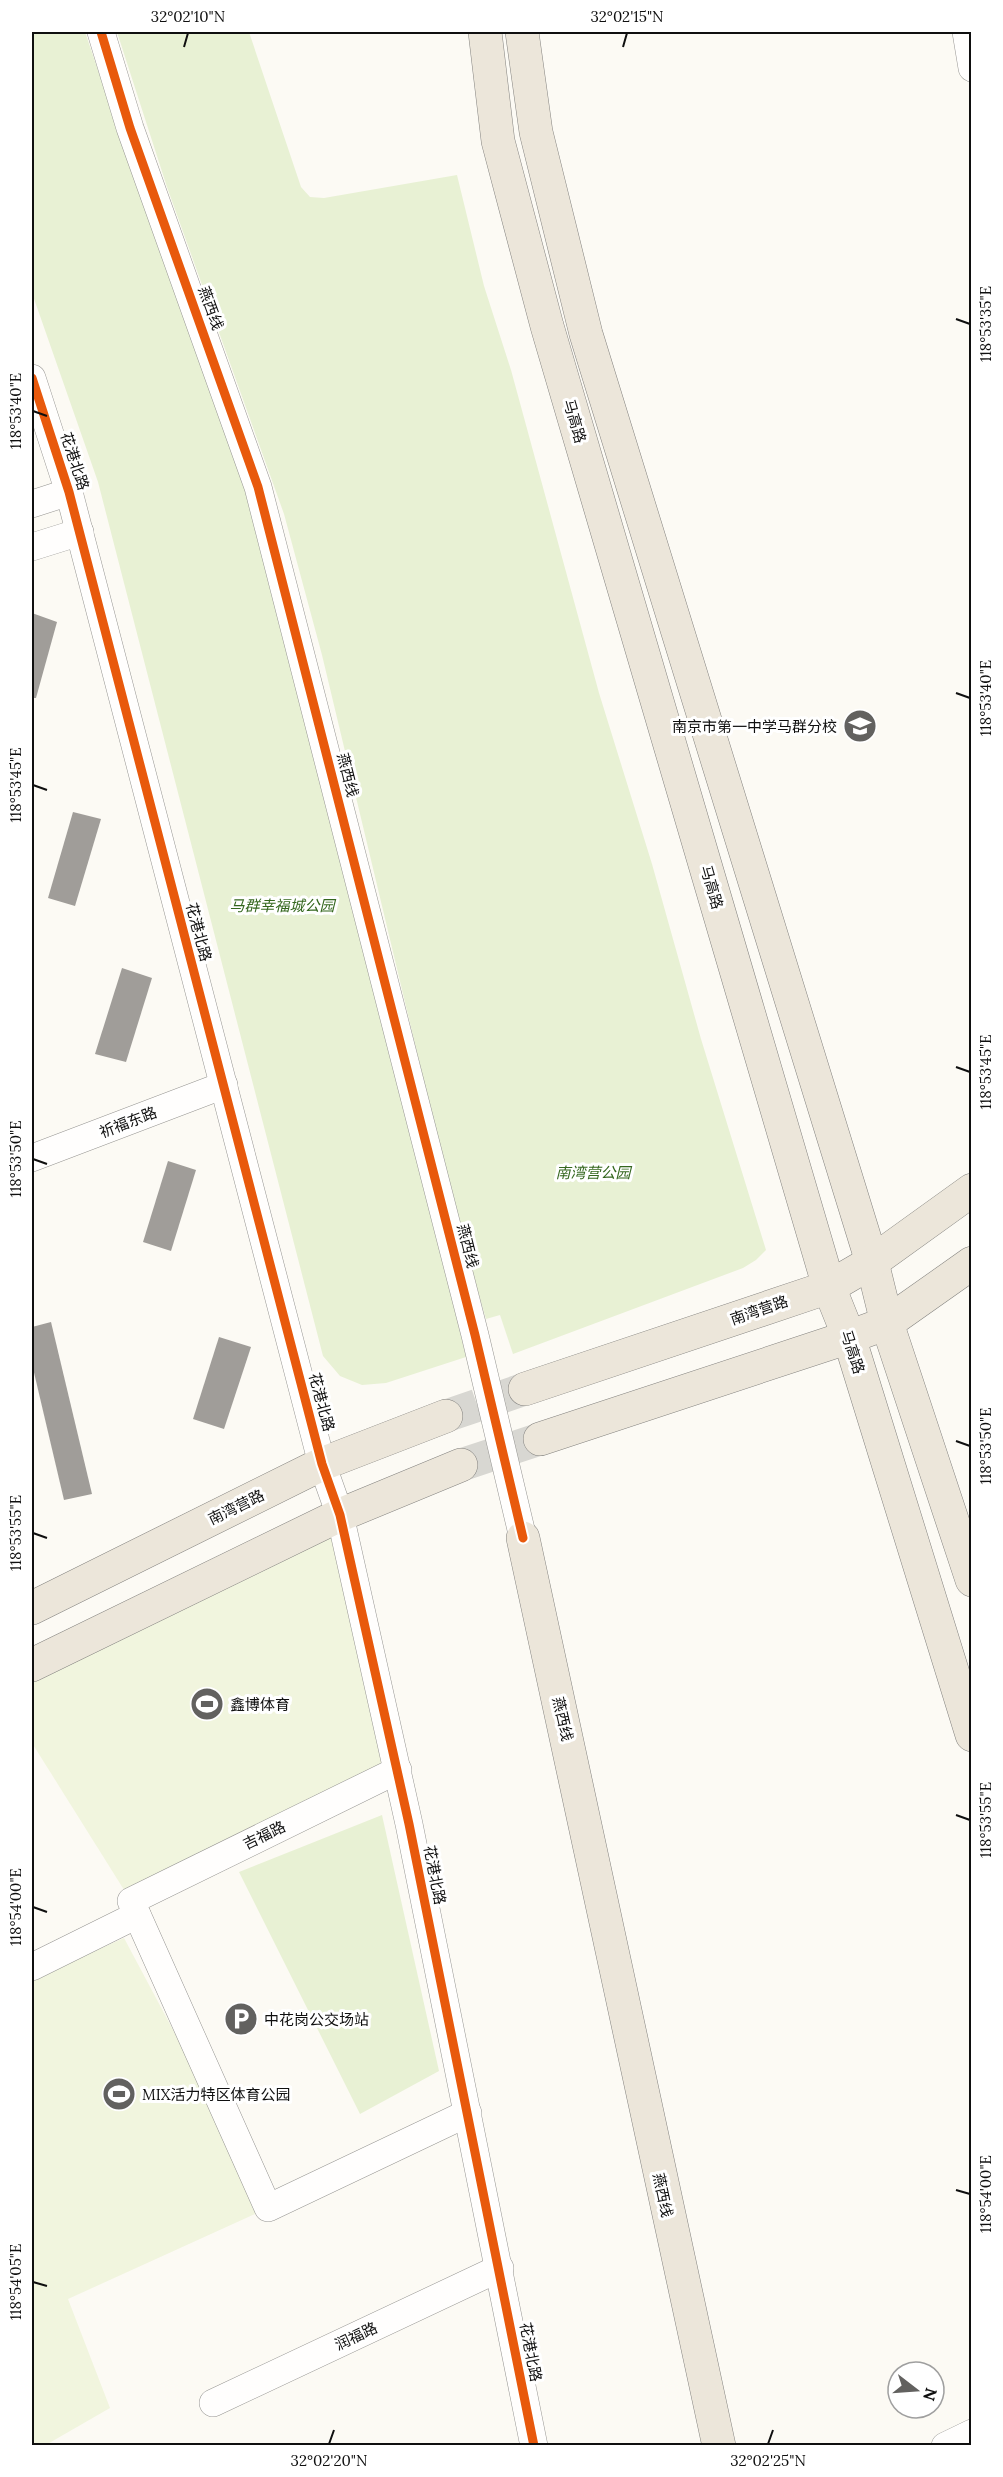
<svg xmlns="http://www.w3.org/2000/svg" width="1003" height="2477" viewBox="0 0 1003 2477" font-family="Lora,'Noto Sans SC',serif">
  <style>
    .green { fill: #e8f1d4 }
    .pitch { fill: #f1f5de }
    .building { fill: #a09d99 }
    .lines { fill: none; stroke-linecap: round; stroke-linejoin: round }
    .major-tunnel { stroke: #d8d7d2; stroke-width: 33; stroke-dasharray: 33 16; stroke-linecap: butt }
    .minor-casing { stroke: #969592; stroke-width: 28 }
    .major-casing { stroke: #83827f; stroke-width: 34 }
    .minor { stroke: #fffefd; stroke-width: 27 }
    .major { stroke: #ece6da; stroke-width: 33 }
    .cycleway-casing { stroke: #fff; stroke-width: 13 }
    .cycleway { stroke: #e8590c; stroke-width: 9 }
    .ticks { fill: none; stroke: #0f0f0f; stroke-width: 2 }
    .labels { text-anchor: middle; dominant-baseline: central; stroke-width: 6; stroke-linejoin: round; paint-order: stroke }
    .street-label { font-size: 15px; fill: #0f0f0f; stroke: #fff }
    .poi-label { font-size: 15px; fill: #0f0f0f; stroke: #fff; text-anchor: start }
    .park-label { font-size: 15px; font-style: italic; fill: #34671e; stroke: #fff }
    .neatline { fill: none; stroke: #0f0f0f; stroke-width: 2 }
    .ticks-label { font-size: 15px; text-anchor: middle; fill: #0f0f0f }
  </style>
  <rect width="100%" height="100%" fill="#fcfaf4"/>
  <g class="green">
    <polygon points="32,32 85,32 150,223 242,469 366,939 466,1357 386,1383 362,1385 340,1376 323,1356 98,482 32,293"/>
    <polygon points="117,32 249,32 301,187 310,197 324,198 457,175 484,286 511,370 599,693 652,864 701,1039 766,1250 756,1260 743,1268 513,1354 500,1315 486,1319 459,1228 322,655 284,514 167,187"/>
    <polygon points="382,1815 439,2071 360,2114 239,1872"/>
  </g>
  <g class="pitch">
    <polygon points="340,1515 398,1770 131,1901 32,1743 32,1665"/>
    <polygon points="124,1938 268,2208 68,2299 110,2408 44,2446 32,2445 32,1979"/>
  </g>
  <g class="building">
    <polygon points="32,613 57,622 36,698 32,698"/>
    <polygon points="73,812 101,819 75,906 48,898"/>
    <polygon points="122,968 152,978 126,1062 95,1054"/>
    <polygon points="168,1161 196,1170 171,1251 143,1242"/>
    <polygon points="51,1322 92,1494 64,1500 32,1364 32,1327"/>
    <polygon points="219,1337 251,1347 224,1429 193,1419"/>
  </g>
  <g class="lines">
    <g class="major-tunnel">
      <polyline points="446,1416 525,1389"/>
      <polyline points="461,1465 540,1439"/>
    </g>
    <defs>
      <g id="minor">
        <polyline points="101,32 130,128 258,487 475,1335 523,1538"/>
        <polyline points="966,32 972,68"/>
        <polyline points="32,378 69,492 322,1464 340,1515 409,1824 534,2446"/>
        <polyline points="32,504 69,492"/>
        <polyline points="32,547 80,532"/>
        <polyline points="32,1158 224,1085"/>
        <polyline points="398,1770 131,1901 268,2208 468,2113"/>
        <polyline points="32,1967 137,1915"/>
        <polyline points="213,2403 500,2268"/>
        <polyline points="945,2446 972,2433"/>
      </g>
      <g id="major">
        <polyline points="485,32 498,141 547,326 829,1287 849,1337 972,1735"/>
        <polyline points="522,32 536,132 586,334 872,1262 887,1323 972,1580"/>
        <polyline points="525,1389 829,1287 872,1262 972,1190"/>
        <polyline points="540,1439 849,1337 887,1323 972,1263"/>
        <path d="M523 1538C591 1840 651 2144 719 2446"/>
        <polyline points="32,1608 322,1464 446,1416"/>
        <polyline points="32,1665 340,1515 461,1465"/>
      </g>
    </defs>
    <use href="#minor" class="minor-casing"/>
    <use href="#major" class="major-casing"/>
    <use href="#minor" class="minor"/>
    <use href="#major" class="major"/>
    <defs>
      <g id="cycleway">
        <polyline points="101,32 130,128 258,487 475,1335 523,1538"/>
        <polyline points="32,378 69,492 322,1464 340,1515 409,1824 534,2446"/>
      </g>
    </defs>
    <use href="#cycleway" class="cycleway-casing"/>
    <use href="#cycleway" class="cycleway"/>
  </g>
  <path class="ticks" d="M184 47 188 33M623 47 627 33M956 319 970 324M33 411 47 416M956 693 970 698M33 785 47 790M956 1067 970 1072M33 1159 47 1164M956 1441 970 1446M33 1533 47 1538M956 1815 970 1820M33 1907 47 1912M956 2190 970 2194M33 2282 47 2286M329 2444 334 2430M768 2444 773 2430"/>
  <defs>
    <symbol id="school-disc" viewBox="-11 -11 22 22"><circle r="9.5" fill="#62615f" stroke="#fff"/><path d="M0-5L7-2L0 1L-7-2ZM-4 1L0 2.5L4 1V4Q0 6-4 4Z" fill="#fff"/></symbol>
    <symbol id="stadium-disc" viewBox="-11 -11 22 22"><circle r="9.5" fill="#62615f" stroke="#fff"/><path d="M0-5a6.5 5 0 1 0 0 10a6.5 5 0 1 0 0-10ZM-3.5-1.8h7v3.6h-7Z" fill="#fff"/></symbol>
    <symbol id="parking-disc" viewBox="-11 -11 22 22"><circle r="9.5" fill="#62615f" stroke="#fff"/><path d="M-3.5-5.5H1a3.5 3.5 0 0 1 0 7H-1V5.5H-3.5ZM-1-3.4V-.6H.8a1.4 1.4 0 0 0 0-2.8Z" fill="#fff"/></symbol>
  </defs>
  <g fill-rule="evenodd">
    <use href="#school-disc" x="841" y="707" width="38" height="38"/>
    <use href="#stadium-disc" x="188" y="1685" width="38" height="38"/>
    <use href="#parking-disc" x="222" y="2000" width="38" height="38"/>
    <use href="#stadium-disc" x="100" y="2075" width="38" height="38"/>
  </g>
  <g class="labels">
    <g class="street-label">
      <text transform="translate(211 308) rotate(70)">燕西线</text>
      <text transform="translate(575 421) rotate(74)">马高路</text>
      <text transform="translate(75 461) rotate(72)">花港北路</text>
      <text transform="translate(348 775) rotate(76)">燕西线</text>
      <text transform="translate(712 887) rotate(74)">马高路</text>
      <text transform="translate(199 932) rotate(75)">花港北路</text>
      <text transform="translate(128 1122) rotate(-21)">祈福东路</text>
      <text transform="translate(468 1246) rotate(76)">燕西线</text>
      <text transform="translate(759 1310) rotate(-19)">南湾营路</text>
      <text transform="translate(853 1352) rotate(72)">马高路</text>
      <text transform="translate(322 1402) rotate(75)">花港北路</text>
      <text transform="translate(236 1507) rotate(-26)">南湾营路</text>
      <text transform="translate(563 1719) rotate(77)">燕西线</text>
      <text transform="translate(264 1835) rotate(-26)">吉福路</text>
      <text transform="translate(435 1875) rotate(79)">花港北路</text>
      <text transform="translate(663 2195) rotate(78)">燕西线</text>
      <text transform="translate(356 2336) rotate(-25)">润福路</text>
      <text transform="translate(531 2352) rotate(79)">花港北路</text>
    </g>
    <g class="poi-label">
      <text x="837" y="726" text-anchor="end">南京市第一中学马群分校</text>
      <text x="230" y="1704">鑫博体育</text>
      <text x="264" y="2019">中花岗公交场站</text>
      <text x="142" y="2094">MIX活力特区体育公园</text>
    </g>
    <g class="park-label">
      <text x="282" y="905">马群幸福城公园</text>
      <text x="593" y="1172">南湾营公园</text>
    </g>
  </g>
  <rect width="1003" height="2477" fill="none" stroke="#ffffff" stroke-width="66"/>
  <g transform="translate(916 2390) rotate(107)"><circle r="28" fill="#ffffff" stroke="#9f9f9f" stroke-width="1.5"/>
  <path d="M0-4.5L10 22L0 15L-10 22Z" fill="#62615f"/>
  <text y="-9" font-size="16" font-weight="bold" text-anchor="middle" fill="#0f0f0f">N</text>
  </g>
  <rect x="33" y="33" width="937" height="2411" class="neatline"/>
  <g class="ticks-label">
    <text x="188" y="22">32°02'10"N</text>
    <text x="627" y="22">32°02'15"N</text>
    <text transform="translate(986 324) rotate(-90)" y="5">118°53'35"E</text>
    <text transform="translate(16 411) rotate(-90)" y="5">118°53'40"E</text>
    <text transform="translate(986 698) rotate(-90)" y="5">118°53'40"E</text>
    <text transform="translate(16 785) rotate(-90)" y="5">118°53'45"E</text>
    <text transform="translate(986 1072) rotate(-90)" y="5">118°53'45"E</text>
    <text transform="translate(16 1159) rotate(-90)" y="5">118°53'50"E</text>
    <text transform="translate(986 1446) rotate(-90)" y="5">118°53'50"E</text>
    <text transform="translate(16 1533) rotate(-90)" y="5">118°53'55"E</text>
    <text transform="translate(986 1820) rotate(-90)" y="5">118°53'55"E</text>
    <text transform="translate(16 1907) rotate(-90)" y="5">118°54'00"E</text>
    <text transform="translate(986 2194) rotate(-90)" y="5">118°54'00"E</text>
    <text transform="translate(16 2282) rotate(-90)" y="5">118°54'05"E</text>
    <text x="329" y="2466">32°02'20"N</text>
    <text x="768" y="2466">32°02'25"N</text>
  </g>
</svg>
